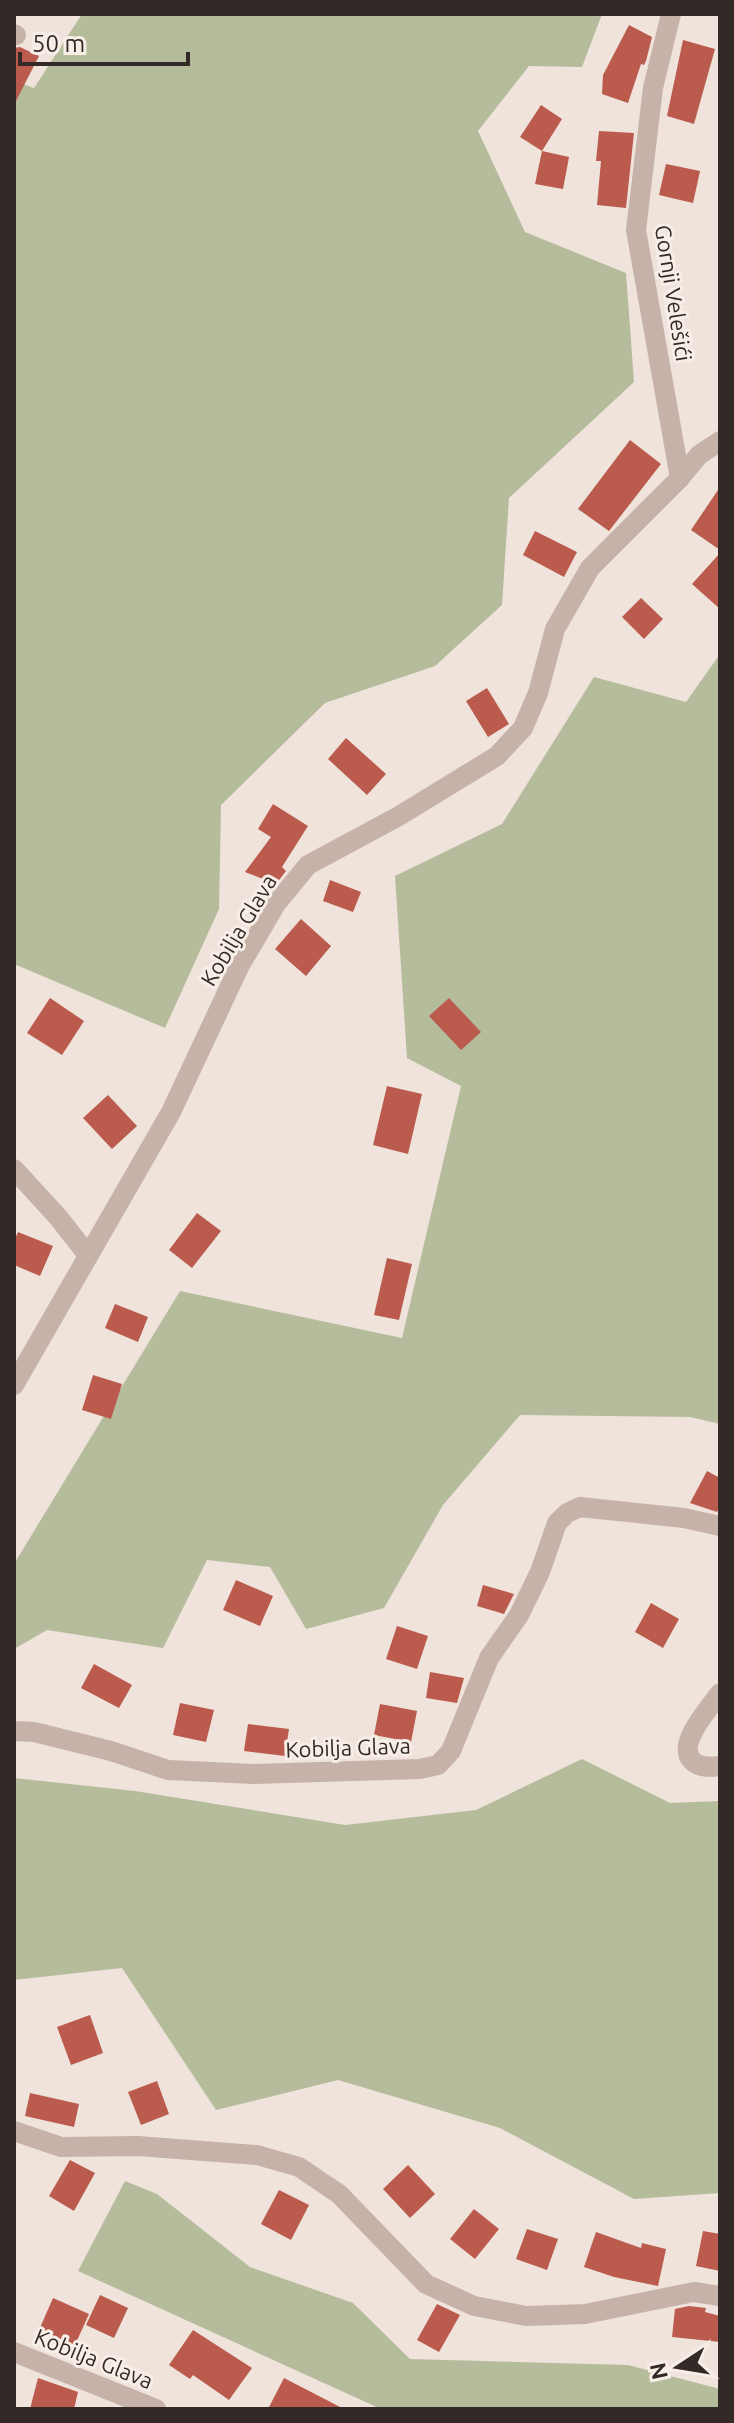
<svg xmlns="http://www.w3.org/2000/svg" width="734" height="2423" viewBox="0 0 734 2423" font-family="Ubuntu,sans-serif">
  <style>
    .green { fill: #b5bc9c }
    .building { fill: #ba5b4d }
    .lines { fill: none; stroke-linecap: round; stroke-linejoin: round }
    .minor { stroke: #c6b2a8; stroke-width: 20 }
    .labels { text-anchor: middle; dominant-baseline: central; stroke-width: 6; stroke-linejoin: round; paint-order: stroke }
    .street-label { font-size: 22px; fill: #332a27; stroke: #f7eee7 }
  </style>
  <rect width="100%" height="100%" fill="#efe3db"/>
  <g class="green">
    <polygon points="82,14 602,14 582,67 529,66 478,131 525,232 626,273 634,382 509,498 502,605 435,666 325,703 221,805 219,909 165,1028 14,964 14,81 34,88"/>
    <polygon points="720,654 720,1424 690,1417 520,1415 443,1505 384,1608 306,1629 270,1567 207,1560 163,1648 47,1630 14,1649 14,1564 180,1291 402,1338 461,1086 407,1058 395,876 502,824 594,677 686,702"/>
    <polygon points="582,1759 670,1803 720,1801 720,2193 634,2199 500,2128 338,2080 216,2110 122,1968 14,1980 14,1778 135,1791 345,1825 476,1810"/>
    <polygon points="125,2181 157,2194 250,2267 353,2303 410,2359 628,2365 720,2389 720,2409 381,2409 78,2271"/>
  </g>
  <g class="building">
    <polygon points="629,25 652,37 646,61 644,65 641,64 628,103 602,94 603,75"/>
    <polygon points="683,40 715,49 694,124 667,116"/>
    <polygon points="20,47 39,56 14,105 14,48"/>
    <polygon points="541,105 562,119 542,151 520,137"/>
    <polygon points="599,131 634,133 626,208 597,205 601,161 596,161"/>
    <polygon points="542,151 569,157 563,189 535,184"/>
    <polygon points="666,164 700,171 693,203 659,195"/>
    <polygon points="630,440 661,464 609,531 578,509"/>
    <polygon points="720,487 720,550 691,530"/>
    <polygon points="535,531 577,552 564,577 523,555"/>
    <polygon points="720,553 720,609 692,584"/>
    <polygon points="641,598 663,619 644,639 622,617"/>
    <polygon points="487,688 509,724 488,737 466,701"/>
    <polygon points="346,738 386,774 367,795 328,759"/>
    <polygon points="273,804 308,826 282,867 286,871 276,884 245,872 271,837 258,829"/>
    <polygon points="330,880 361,892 353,912 323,901"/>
    <polygon points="301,919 331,946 306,976 275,949"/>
    <polygon points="50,998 84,1021 62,1055 27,1033"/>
    <polygon points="449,998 481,1032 461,1050 429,1016"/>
    <polygon points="387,1086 422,1094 408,1154 373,1145"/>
    <polygon points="108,1095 137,1126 112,1149 83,1118"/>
    <polygon points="197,1213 221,1231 192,1268 169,1250"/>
    <polygon points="18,1232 53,1246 40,1276 14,1265 14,1241"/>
    <polygon points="387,1258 412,1264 399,1320 374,1315"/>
    <polygon points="115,1304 148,1317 138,1342 105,1328"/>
    <polygon points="93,1375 122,1384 111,1419 82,1410"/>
    <polygon points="707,1471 720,1478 720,1505 717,1512 690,1503"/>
    <polygon points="236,1580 273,1596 260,1626 223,1610"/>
    <polygon points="483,1585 514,1594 504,1614 477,1606"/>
    <polygon points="651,1603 679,1619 663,1648 635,1632"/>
    <polygon points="397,1626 428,1636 417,1669 386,1659"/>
    <polygon points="94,1664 132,1685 119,1708 81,1688"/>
    <polygon points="430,1672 464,1678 457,1703 426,1698"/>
    <polygon points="180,1703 214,1710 206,1742 173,1735"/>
    <polygon points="380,1704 417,1711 411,1742 374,1735"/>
    <polygon points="248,1724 289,1729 285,1756 244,1751"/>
    <polygon points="90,2015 103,2053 71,2065 57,2027"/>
    <polygon points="157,2081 169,2114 141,2125 128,2092"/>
    <polygon points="30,2093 79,2104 74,2127 25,2116"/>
    <polygon points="70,2160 95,2173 74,2211 49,2196"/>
    <polygon points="408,2165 435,2194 410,2218 383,2189"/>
    <polygon points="279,2190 309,2205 291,2240 261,2224"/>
    <polygon points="474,2209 499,2229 475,2259 450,2239"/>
    <polygon points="527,2229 558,2239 547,2270 516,2259"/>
    <polygon points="703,2231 720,2234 720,2271 696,2266"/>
    <polygon points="596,2232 641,2248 642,2243 666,2249 658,2286 614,2277 584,2267"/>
    <polygon points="100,2295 128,2308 114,2338 86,2325"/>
    <polygon points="53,2298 89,2314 75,2345 39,2330"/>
    <polygon points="437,2304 460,2315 439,2352 417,2340"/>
    <polygon points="689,2306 706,2308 705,2312 720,2316 720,2342 672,2337 675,2309"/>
    <polygon points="193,2330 252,2368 229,2400 193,2375 190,2379 169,2365"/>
    <polygon points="38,2378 78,2392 74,2409 30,2409"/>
    <polygon points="284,2378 344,2409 268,2409"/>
  </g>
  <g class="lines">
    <g class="minor">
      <polyline points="671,14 653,88 636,230 680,478"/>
      <polyline points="14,34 16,35"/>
      <polyline points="14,1169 58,1217 87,1254"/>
      <polyline points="14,1385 171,1112 240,965 276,904 308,865 399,816 497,756 523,728 538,693 555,629 590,568 680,478 699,455 720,441"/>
      <path d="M720 1693C709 1709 672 1748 695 1763 703 1768 712 1767 720 1766"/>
      <polyline points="14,1731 34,1732 111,1751 168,1770 254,1774 420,1769 438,1765 451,1751 489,1658 519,1615 540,1572 557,1523 567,1513 580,1507 684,1518 720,1526"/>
      <polyline points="14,2131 61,2147 138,2146 257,2155 299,2167 339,2194 426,2284 474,2306 526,2316 585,2314 694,2292 720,2296"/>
      <polyline points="14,2352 156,2409"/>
    </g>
  </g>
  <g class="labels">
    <g class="street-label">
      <text transform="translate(674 293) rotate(81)">Gornji Velešići</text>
      <text transform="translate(238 930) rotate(-59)">Kobilja Glava</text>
      <text transform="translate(348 1747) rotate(-2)">Kobilja Glava</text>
      <text transform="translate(94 2358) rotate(22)">Kobilja Glava</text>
    </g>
  </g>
  <rect width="734" height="2423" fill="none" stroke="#332a27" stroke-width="32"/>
  <g transform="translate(678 2367) rotate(258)" stroke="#f7eee7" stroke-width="6" paint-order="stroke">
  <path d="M0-6L14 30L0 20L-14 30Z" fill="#332a27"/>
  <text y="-12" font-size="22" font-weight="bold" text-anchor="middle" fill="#332a27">N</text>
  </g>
  <path d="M20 52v12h168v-12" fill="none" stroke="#332a27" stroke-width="4"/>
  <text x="32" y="52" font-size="24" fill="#332a27" stroke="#f7eee7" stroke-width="6" paint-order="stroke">50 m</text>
</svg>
